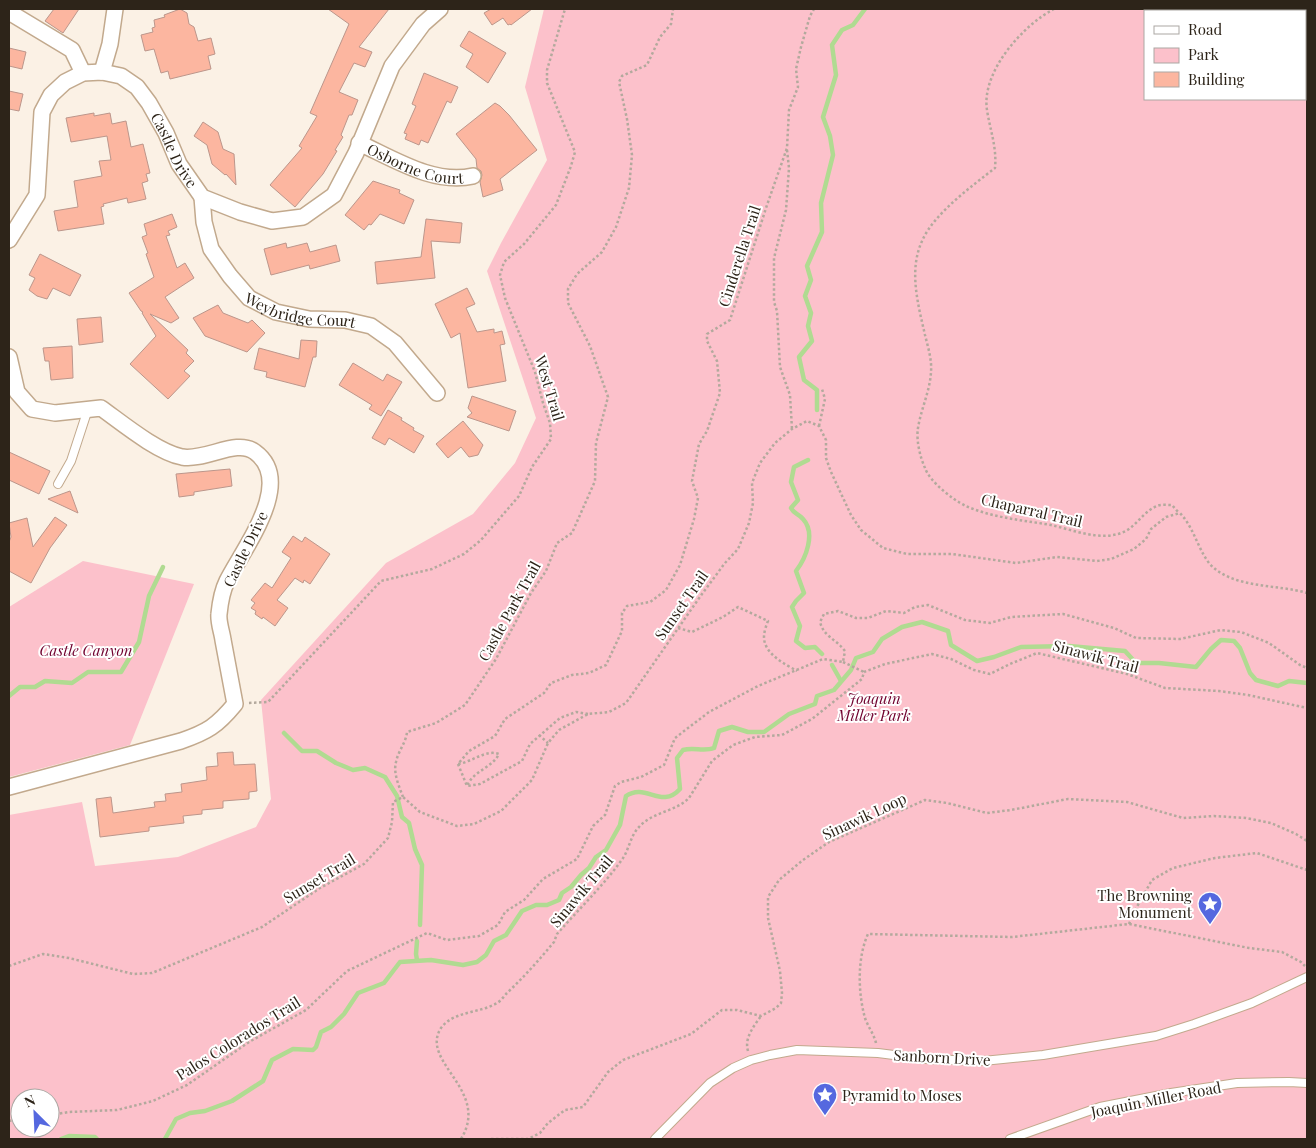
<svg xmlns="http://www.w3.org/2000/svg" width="1316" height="1148" viewBox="0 0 1316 1148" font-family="'Playfair Display',serif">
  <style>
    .green { fill: #fcc1cb; fill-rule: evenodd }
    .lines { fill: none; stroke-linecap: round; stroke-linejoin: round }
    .stream { stroke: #b0db91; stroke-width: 4.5 }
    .building { fill: #fcb6a0; stroke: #bc968b }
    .service-casing { stroke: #c2a98d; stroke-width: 10 }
    .minor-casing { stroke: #c2a98d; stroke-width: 18 }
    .path { stroke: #b3a99d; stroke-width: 2.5; stroke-dasharray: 2.5 2.5; stroke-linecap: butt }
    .service { stroke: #fff; stroke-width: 8 }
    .minor { stroke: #fff; stroke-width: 15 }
    .labels { text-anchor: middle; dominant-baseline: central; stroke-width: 4; stroke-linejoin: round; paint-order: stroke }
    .street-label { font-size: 15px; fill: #2d2419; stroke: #fff }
    .park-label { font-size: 15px; font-style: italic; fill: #70012e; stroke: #fff }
    .poi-label { font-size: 15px; fill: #2d2419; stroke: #fff; text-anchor: end }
  </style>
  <rect width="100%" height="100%" fill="#fbf1e5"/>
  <g class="green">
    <path d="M544 9H1307V1139H9V815L82 802 95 866 178 857 256 827 271 799 261 700 386 563 473 514 515 463 536 418 487 271 501 243 547 160 525 87ZM1145 11H1305V99H1145ZM20 1098H50V1128H20Z"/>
    <polygon points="83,561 194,584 130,745 9,777 9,607"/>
  </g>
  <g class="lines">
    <g class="stream">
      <polyline points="817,410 817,390 804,380 799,357 812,341 808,326 811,313 805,296 811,280 807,266 822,232 821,203 833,155 830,136 823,117 836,75 832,45 842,30 853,25 865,9"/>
      <path d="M808 460 794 467 791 482 798 500 791 508C794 514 799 514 803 519 816 533 806 558 796 571L804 593 796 601 792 607 800 626 796 641 805 648 815 647 822 654"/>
      <polyline points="832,665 841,681"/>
      <polyline points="9,696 20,687 35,687 45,681 72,683 88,672 121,672 139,642 149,596 163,567"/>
      <polyline points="284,733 302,751 317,751 336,763 353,770 365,768 385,777 397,796 402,817 409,823 415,849 422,865 420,925"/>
      <polyline points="417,960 416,954 417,941"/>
      <polyline points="61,1139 69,1136 95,1137 97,1139"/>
      <path d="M165 1139 176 1119 190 1113 205 1111 232 1101 263 1081 272 1060 293 1049 313 1050 316 1047 321 1032 331 1027 344 1014 358 993 384 983 400 962 431 960 463 965 477 962 486 955 494 941 506 935 522 911 536 905H547L559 900 562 893 571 887 581 875 589 868 596 857 606 850 620 825 626 796C646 782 661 810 680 789L677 758 683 750C694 747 704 752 714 748L719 731 732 727 748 732H764L789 714 815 704 817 696 834 690 851 670 856 658 873 652 882 639 902 627 922 622 948 631 951 645 977 661 994 657 1021 647 1069 646 1125 651 1136 663H1159L1196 667 1211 649 1221 640 1234 641 1240 648 1250 673 1256 680 1278 686 1289 681 1307 683"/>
    </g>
  </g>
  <g class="building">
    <polygon points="54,9 79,9 63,33 45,21"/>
    <polygon points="180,9 187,13 189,24 194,27 198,41 211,38 215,54 208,56 211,69 170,79 168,71 161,73 154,49 145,51 141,35 153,32 152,28 155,27 154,20 165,17 164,15"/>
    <polygon points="328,9 389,9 359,47 372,52 365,67 354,63 339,92 358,100 352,115 349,115 341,135 343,137 335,150 337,151 323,174 295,207 270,185 302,148 299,146 317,116 310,113 349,24"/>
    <polygon points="491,9 532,9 511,25 510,24 508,25 503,18 492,25 484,13"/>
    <polygon points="469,31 506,53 488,83 466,67 473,54 460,46"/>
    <polygon points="9,48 26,52 22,69 9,66"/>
    <polygon points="424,73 458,87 451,103 447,101 428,143 421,140 419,145 405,139 407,134 404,133 416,106 412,104"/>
    <polygon points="9,91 23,94 19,111 9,109"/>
    <polygon points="495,103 500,106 509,115 537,150 500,179 503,190 483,197 480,182 482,175 481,171 477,168 476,159 456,134"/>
    <polygon points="94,113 94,116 110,113 112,124 126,121 131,147 143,144 150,173 146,174 148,181 142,183 146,199 128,203 127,198 103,204 104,206 101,207 104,224 58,231 54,211 78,207 74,181 102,176 99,161 111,160 107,136 71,142 66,118"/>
    <polygon points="203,122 218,132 223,149 234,154 236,185 226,174 225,175 212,164 207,145 194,136"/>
    <polygon points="373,181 400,190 399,193 414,200 404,224 380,214 371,225 369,224 364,230 345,215"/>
    <polygon points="172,214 177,227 168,231 170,235 166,236 177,268 185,263 194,278 165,297 179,318 171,323 150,314 188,350 186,353 194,361 184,371 190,376 168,399 130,364 156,336 142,313 143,312 141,311 129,293 154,277 146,254 148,253 142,237 147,235 144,224"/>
    <polygon points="426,219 462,223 460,243 431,241 435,278 377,284 375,262 421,257"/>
    <polygon points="286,243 287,248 307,243 310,252 336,245 340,261 310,269 309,265 271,275 264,249"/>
    <polygon points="40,254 81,275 70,296 53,288 47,299 37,296 29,290 35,278 29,275"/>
    <polygon points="467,288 475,304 466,308 477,332 494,329 494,333 502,331 505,344 500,345 506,381 468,388 460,333 451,338 435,304"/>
    <polygon points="218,305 223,313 248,323 252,320 265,333 247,352 205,336 193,318"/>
    <polygon points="101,317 103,342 79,345 77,319"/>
    <polygon points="301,340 317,341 316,357 313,357 305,387 266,377 267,372 254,369 259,348 299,359"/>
    <polygon points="72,346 73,378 51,380 49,361 45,361 43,348"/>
    <polygon points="353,363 383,381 387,374 402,382 381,416 369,409 372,405 339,385"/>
    <polygon points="472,396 516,411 509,431 467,417 472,413 468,408"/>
    <polygon points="388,410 402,418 401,420 414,428 413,430 424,436 414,453 389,438 385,445 372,438"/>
    <polygon points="463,421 483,445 478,455 469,457 461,447 448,458 436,444"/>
    <polygon points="9,452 50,471 39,494 9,480"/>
    <polygon points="230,469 232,486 194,492 194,495 179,497 176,474"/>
    <polygon points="70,491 78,513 48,499"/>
    <polygon points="55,517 67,525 50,548 31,583 9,571 9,542 11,537 9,523 27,518 33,547"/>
    <polygon points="293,536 302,542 305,537 330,554 310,584 304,580 303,583 295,578 277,600 288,608 275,626 263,617 262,619 255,614 256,611 251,608 255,603 251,600 265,583 272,588 291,558 282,552"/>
    <polygon points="233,752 234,765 255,764 257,791 249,792 249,799 223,801 223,808 202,810 202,814 183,816 184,823 149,827 149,831 100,837 96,799 111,797 113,813 155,807 154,802 166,801 165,794 182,792 181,784 207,780 206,767 218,766 217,753"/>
  </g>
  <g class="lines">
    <defs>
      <g id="service">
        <polyline points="58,484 71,461 88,409"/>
        <polyline points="655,1139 710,1083 733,1068 751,1060 770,1055 797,1050 878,1053 925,1059 983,1061 1043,1055 1156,1036 1194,1024 1252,1003 1307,977"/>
        <polyline points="1010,1139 1100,1107 1171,1093 1237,1083 1289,1082 1307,1083"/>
      </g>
      <g id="minor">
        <polyline points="9,12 72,50 83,73"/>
        <polyline points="102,72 110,44 115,9"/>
        <path id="s1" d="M359 143C394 159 434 185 473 176"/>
        <path id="s2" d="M202 197 204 222 211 249 230 276 249 298 276 312 309 319 345 320 371 326 395 343 437 393"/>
        <path id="s3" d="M9 240 37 195 42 112 51 95 65 82 83 73 102 72 121 76 137 87 149 103 166 133 179 164 202 197 240 212 272 221 303 217 334 195 356 153 392 66 423 24 440 9"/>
        <path d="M9 357 17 392 32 409 55 413 101 408C122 423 157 452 182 457 206 461 237 438 255 452 296 482 243 549 227 581 223 589 220 604 219 614 218 622 222 632 223 640 227 661 231 683 235 704 217 726 207 732 181 741L9 787"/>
      </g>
    </defs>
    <use href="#service" class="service-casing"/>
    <use href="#minor" class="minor-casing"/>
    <g class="path">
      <path d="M1054 9C1023 25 981 72 987 110 990 130 997 147 995 168 972 186 935 213 923 239 908 269 918 304 925 335 928 347 932 360 931 372 930 391 921 409 918 428 916 440 920 457 925 468 930 482 953 500 966 506 993 518 1022 520 1051 525 1073 530 1099 541 1121 533 1136 528 1142 512 1157 506 1161 504 1167 505 1172 505L1179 513"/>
      <polyline points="1150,9 1150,11"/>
      <polyline points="1269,11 1283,9"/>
      <polyline points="787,150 789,168 786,210 774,258 774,302 777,311 780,367 790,395 792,429"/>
      <polyline points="819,426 825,399 822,389"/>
      <path d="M678 628 692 632 723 617 738 607 768 621C766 626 764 632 764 637 764 654 785 664 797 671"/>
      <polyline points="843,662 864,672"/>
      <polyline points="249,703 268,702 381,581 432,569 464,554 481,540 519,496 532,467 551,439 550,423 543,403 535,372 505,298 500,275 504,262 524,244 556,205 571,166 575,152 547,83 547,70 565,9"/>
      <path d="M588 714 576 712 560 718 530 744 522 761 480 784 467 786C473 771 492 768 499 754 486 749 472 762 458 764L469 751 495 736 505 719 544 693 551 683 572 675 589 673 606 665 622 631V613L627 606 650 602 666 590 680 565 694 519 698 498 692 481 699 444 707 431 720 393 717 361 707 341V334L730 320 767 205 787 148 789 110 798 87 796 69 801 47 810 16 814 9"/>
      <polyline points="539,735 548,743"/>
      <polyline points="458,764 467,786"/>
      <path d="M403 797C399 786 393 773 396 762 398 751 406 743 407 732L436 723 465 705 496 659 531 593 546 571 557 543 572 533 595 481 596 443 608 397 590 346 568 303V289L577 274 602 252 616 227 629 188 632 155 627 119 619 82 622 76 647 65 660 37 671 24 673 9"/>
      <polyline points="1129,924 1134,912 1152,880 1173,868 1215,858 1257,853 1307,870"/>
      <path d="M9 966 43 954 69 958 133 974 152 973 262 927 320 888 364 864 388 838 392 822 393 802 403 797 420 812 457 826 474 824 501 811 532 780 548 743 559 730 588 714 609 712 626 703 702 594 725 563 738 549 749 523 753 503 752 483 760 463 775 443 792 429 807 421 819 426 826 440V458L831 472 851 515 861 530 883 548 907 554H952L1016 563 1057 557 1097 561 1111 559 1134 549 1146 539 1151 529 1166 517 1180 513C1194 528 1197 547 1209 563 1231 589 1278 584 1307 593"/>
      <path d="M876 1043C874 1034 868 1027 865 1018 858 993 857 958 868 934L1012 937 1129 924 1249 948 1282 952 1301 962 1305 966"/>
      <path d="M748 1051C744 1038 754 1026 761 1016"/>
      <path d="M50 1115 69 1112 117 1110 153 1101 187 1085 249 1042 306 1010 347 971 427 933 447 940 479 936 498 925 505 912 524 900 543 879 577 859 593 826 605 815 615 786 621 782 641 777 664 765 675 738 709 712 758 686 823 659 843 662 845 651C835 638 824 637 820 622L824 614 838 611 856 618H868L886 611 904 613 915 607 928 605 965 620 990 623 1011 617 1063 614 1114 628 1136 638 1180 639 1221 630 1241 632 1269 643 1300 665 1307 668"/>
      <polyline points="9,1121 20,1119"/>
      <path d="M461 1139C491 1090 419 1062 441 1028 453 1011 481 1013 497 1003 501 1001 504 996 507 993 524 977 539 960 554 942L557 934C578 910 602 887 621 861 629 851 630 836 639 827 652 812 675 812 689 798L712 761 733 745 755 737 782 735 812 719 862 679 864 672 885 664 932 654 951 659 974 670 990 674 1010 664 1037 653 1127 674 1165 688 1219 691 1248 695 1307 708"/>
      <polyline points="491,1139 528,1139 540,1133 548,1123 565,1110 583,1107 608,1072 623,1060 691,1034 722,1010 737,1010 761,1016 776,1008 781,1003 782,993 780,971 768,918 768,897 779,880 803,860 829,842 925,800 947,803 987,813 1011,810 1068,799 1127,802 1183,818 1214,816 1246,818 1271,823 1296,834 1307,841"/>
    </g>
    <use href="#service" class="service"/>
    <use href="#minor" class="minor"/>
  </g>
  <defs>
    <symbol id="sight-pin" viewBox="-11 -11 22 30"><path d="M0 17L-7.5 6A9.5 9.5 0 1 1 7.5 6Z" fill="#5568df" stroke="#fff"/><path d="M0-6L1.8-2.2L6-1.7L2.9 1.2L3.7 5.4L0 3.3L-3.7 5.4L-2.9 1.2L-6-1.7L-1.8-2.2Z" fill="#fff"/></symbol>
  </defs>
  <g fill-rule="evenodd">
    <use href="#sight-pin" x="1196" y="890" width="28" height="38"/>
    <use href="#sight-pin" x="811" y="1081" width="28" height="38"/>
  </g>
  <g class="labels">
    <g class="street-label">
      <text stroke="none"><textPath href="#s3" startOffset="326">Castle Drive</textPath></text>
      <text stroke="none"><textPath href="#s1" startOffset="61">Osborne Court</textPath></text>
      <text transform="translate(739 256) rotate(-72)">Cinderella Trail</text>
      <text stroke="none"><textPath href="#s2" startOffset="169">Weybridge Court</textPath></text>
      <text transform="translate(550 388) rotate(73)">West Trail</text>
      <text transform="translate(1032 510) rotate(13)">Chaparral Trail</text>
      <text transform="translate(245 549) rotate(-64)">Castle Drive</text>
      <text transform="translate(681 605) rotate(-55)">Sunset Trail</text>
      <text transform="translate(509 611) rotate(-61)">Castle Park Trail</text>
      <text transform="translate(1096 656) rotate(15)">Sinawik Trail</text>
      <text transform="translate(864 816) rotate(-25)">Sinawik Loop</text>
      <text transform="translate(319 878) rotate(-31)">Sunset Trail</text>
      <text transform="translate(581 891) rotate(-50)">Sinawik Trail</text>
      <text transform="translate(238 1038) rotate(-32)">Palos Colorados Trail</text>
      <text transform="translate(942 1057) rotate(3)">Sanborn Drive</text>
      <text transform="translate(1156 1099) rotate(-11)">Joaquin Miller Road</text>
    </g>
    <g class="park-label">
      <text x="86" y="650">Castle Canyon</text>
      <text x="874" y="698">Joaquin<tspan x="874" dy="17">Miller Park</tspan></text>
    </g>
    <g class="poi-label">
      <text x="1192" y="895">The Browning<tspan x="1192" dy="17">Monument</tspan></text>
      <text x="842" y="1095" text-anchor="start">Pyramid to Moses</text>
    </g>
  </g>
  <rect width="1316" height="1148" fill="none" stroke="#2d2419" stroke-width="20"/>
  <rect x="1144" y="10" width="162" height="90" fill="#ffffff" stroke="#aba7a3"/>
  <rect x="1154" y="26" width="25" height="8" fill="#ffffff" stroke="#aba7a3"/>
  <text x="1188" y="35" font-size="15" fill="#2d2419">Road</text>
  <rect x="1154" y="48" width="25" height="15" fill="#fcc1cb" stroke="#aba7a3"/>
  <text x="1188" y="60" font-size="15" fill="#2d2419">Park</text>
  <rect x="1154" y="72" width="25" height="15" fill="#fcb6a0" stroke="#aba7a3"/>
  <text x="1188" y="85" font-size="15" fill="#2d2419">Building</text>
  <g transform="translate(35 1113) rotate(336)"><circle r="24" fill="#ffffff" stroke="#aba7a3"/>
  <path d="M0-4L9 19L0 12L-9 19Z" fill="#5568df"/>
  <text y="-8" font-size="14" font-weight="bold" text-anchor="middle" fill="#2d2419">N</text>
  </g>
</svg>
